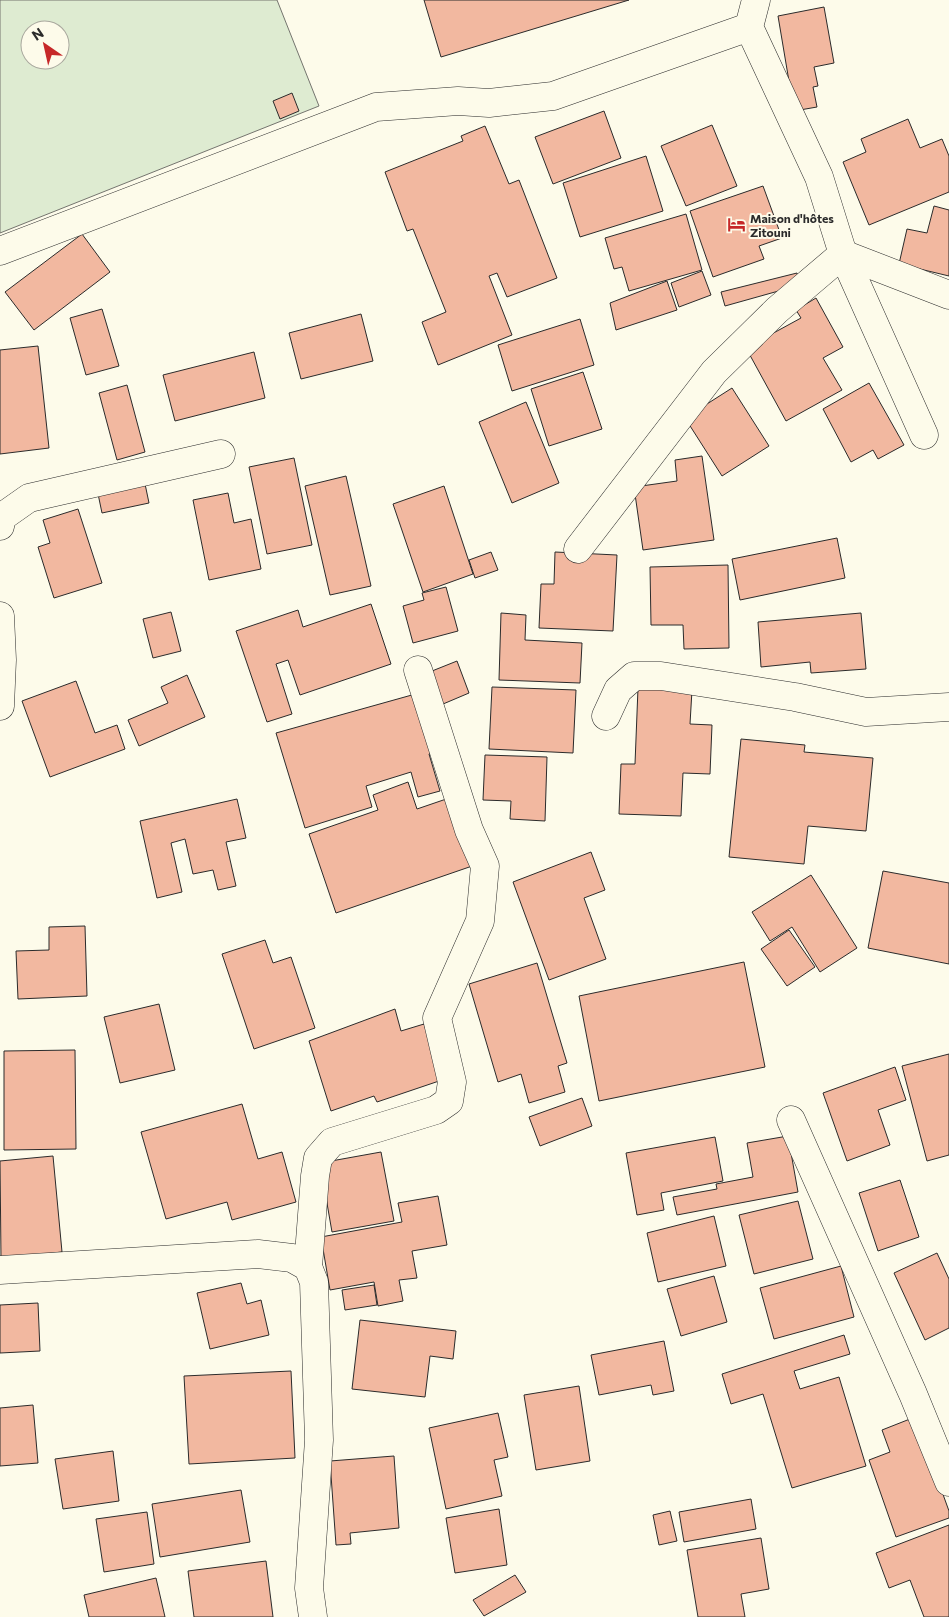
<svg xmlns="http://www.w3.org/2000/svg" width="949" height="1617" viewBox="0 0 949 1617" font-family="Commissioner,sans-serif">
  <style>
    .green { fill: #deebd1; stroke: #74746e; fill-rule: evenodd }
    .building { fill: #f2b8a0; stroke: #2b2b2b }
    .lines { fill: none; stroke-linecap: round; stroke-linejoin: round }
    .minor-casing { stroke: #2b2b2b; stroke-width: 29 }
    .minor { stroke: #fdfbea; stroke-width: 28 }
    .labels { text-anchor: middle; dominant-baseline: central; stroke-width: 4; stroke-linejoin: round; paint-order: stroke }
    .poi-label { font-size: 12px; font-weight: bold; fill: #2b2b2b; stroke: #fdfbea; text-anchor: start }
  </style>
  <rect width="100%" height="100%" fill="#fdfbea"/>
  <path class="green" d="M0 0H277L319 106 0 233ZM30 30H60V60H30Z"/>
  <g class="building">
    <polygon points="424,0 629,0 441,57"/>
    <polygon points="824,7 834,63 814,67 818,86 813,87 817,107 794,111 778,16"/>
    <polygon points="292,93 299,111 280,119 273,101"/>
    <polygon points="604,111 621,158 553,184 535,137"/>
    <polygon points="908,119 920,148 942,139 949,156 949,192 869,225 843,162 866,152 861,139"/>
    <polygon points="712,125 737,186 686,206 661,146"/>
    <polygon points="485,126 509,184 519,180 557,278 507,297 497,273 489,276 512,335 438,365 422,322 446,312 413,229 407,231 385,172 463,141 461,136"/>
    <polygon points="646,156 663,211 580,237 563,183"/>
    <polygon points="763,186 782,238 759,246 764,259 713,277 690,211"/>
    <polygon points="934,206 949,210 949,276 899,264 907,229 927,233"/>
    <polygon points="686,214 702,270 629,291 622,267 614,269 605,238"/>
    <polygon points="82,234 110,272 34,330 5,292"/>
    <polygon points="702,271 711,295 679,307 671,283"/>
    <polygon points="797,273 800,285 725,306 721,292"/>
    <polygon points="667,281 677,310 616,330 610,303"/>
    <polygon points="816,298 843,347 823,358 842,390 786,421 746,348 801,318 796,310"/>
    <polygon points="102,309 119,366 86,375 70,318"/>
    <polygon points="361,314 373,361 301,379 289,333"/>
    <polygon points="580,319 594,365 512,391 498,345"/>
    <polygon points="38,346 49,448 0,454 0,350"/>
    <polygon points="254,352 265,398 175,421 163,375"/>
    <polygon points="583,372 602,429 549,446 531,389"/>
    <polygon points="869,383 904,445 878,459 873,450 851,462 823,409"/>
    <polygon points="127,385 145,452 117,460 99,393"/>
    <polygon points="732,388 769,446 722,476 685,418"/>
    <polygon points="526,402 559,483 512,503 479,422"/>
    <polygon points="702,456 714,540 643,550 634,487 677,481 675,460"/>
    <polygon points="294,458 312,545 267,554 249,467"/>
    <polygon points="346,476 371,586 330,595 305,486"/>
    <polygon points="144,479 149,503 102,513 97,489"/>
    <polygon points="444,486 473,574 423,592 393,504"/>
    <polygon points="228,493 234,523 251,519 261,569 209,580 193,500"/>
    <polygon points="78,509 102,583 54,598 38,547 50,543 43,520"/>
    <polygon points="837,538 845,578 740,600 732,559"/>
    <polygon points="491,552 498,570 475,578 469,560"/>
    <polygon points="555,552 617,555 613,631 539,628 541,584 554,584"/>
    <polygon points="728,565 729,648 684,649 683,625 651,625 650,567"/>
    <polygon points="446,587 458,631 413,643 403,606 424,600 422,593"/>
    <polygon points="371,604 391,664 300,695 288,660 276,664 292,714 267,722 236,631 298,610 303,627"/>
    <polygon points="171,612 181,651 153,658 143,619"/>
    <polygon points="501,613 526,615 525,640 582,643 580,683 499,680"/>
    <polygon points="861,613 866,669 811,673 810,662 761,667 758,622"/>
    <polygon points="457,661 469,693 436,707 422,675"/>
    <polygon points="187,675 205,717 139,746 128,720 168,703 161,687"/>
    <polygon points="76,681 95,733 117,725 125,749 50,777 22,701"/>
    <polygon points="492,687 576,690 573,753 489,749"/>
    <polygon points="638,688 692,690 690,724 712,725 710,774 683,773 681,816 619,814 621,764 635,764"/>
    <polygon points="419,693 436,751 429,754 440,791 418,797 411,772 366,786 372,807 305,828 276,733"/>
    <polygon points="741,739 805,745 804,752 873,758 866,831 808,826 804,864 729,857"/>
    <polygon points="485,755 547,757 545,821 510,819 511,801 483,800"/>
    <polygon points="408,782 417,809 455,796 478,864 336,913 309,834 378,810 373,795"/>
    <polygon points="237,799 246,838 226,842 236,886 218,890 213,870 193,874 185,839 171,843 182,892 157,898 140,821"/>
    <polygon points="591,852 605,890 584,898 606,959 549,980 513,882"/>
    <polygon points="883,871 949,883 949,964 868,948"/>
    <polygon points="811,875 857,948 820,972 792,927 770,941 752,912"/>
    <polygon points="85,926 87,996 18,999 16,951 49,950 49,927"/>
    <polygon points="789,930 815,967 787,986 761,949"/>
    <polygon points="265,940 273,963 291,957 315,1028 254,1049 222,954"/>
    <polygon points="744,962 765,1067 599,1101 579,996"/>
    <polygon points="537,963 567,1063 558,1066 565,1092 529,1103 521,1074 498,1082 469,984"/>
    <polygon points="159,1004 175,1070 120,1083 104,1017"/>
    <polygon points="395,1009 401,1031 424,1024 442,1080 377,1102 374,1096 331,1111 309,1041"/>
    <polygon points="75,1050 76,1149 4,1150 4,1051"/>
    <polygon points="949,1054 949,1155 927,1161 902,1066"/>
    <polygon points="895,1067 906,1100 878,1110 890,1145 847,1161 823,1093"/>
    <polygon points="582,1098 592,1126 540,1146 529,1117"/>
    <polygon points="242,1104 258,1159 282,1152 296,1202 232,1220 227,1202 166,1219 141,1132"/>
    <polygon points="788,1136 798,1192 677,1215 673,1197 717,1189 716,1184 753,1177 747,1143"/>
    <polygon points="715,1137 723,1181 661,1193 664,1210 637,1215 626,1153"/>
    <polygon points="381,1152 394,1221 332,1232 320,1163"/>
    <polygon points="53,1156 62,1252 1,1259 0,1161"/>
    <polygon points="900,1180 919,1237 878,1251 859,1193"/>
    <polygon points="438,1196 447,1245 412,1251 417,1278 399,1280 403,1301 378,1306 374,1282 330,1290 321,1237 402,1222 398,1203"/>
    <polygon points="798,1201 813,1259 754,1274 739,1215"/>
    <polygon points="714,1216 726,1266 658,1282 647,1233"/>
    <polygon points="937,1253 949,1279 949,1328 925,1340 894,1273"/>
    <polygon points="841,1266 854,1317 774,1339 760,1288"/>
    <polygon points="714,1276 727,1322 681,1336 667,1289"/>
    <polygon points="241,1283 247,1304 261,1300 269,1335 210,1349 197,1293"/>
    <polygon points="374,1285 377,1305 345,1310 342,1290"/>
    <polygon points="38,1303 40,1351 0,1353 0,1305"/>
    <polygon points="360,1320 456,1331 453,1359 430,1356 425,1397 352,1389"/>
    <polygon points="844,1335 850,1354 794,1371 800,1389 839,1377 866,1466 792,1488 763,1394 731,1404 722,1374"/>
    <polygon points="664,1341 674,1391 653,1395 651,1385 599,1395 591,1355"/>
    <polygon points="291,1371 295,1458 189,1464 184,1376"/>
    <polygon points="579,1386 590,1461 536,1470 524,1395"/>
    <polygon points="33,1405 38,1463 0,1466 0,1408"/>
    <polygon points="498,1413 508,1457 494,1460 502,1496 446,1509 429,1428"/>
    <polygon points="915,1417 949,1511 949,1518 896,1537 869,1460 890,1452 882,1430"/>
    <polygon points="113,1451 119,1501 63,1509 55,1459"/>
    <polygon points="394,1456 399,1528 350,1533 351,1544 336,1545 330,1461"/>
    <polygon points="241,1490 250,1542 160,1557 152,1504"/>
    <polygon points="751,1499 756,1529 684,1542 679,1512"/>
    <polygon points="499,1509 507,1565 455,1573 446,1518"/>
    <polygon points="670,1511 677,1541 659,1545 653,1515"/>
    <polygon points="147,1512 154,1564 104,1572 96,1519"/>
    <polygon points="949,1525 949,1617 924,1617 910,1580 889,1588 876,1553"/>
    <polygon points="761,1538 769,1589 741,1594 745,1617 698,1617 687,1550"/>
    <polygon points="266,1561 273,1617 194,1617 188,1571"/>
    <polygon points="515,1575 526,1592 484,1616 473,1600"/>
    <polygon points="156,1578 165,1617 89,1617 84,1595"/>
  </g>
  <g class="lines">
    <defs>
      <g id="minor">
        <polyline points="756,0 749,27 819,177 843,254 924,435"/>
        <polyline points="0,251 376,107 458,101 489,103 553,96 749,27"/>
        <polyline points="0,526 2,517 29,498 221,454"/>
        <polyline points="578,549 714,372 777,310 843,254 949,295"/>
        <polyline points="0,616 2,660 0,706"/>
        <polyline points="606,716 618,690 634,676 661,676 795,697 866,712 949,707"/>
        <polyline points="791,1120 913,1394 949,1482"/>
        <polyline points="308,1267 315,1176 318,1158 332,1142 436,1110 449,1101 452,1082 437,1018 480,921 485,866 469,830 418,670"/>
        <polyline points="0,1270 258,1254 292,1258 308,1267 314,1282 319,1440 309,1588 313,1617"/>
      </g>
    </defs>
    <use href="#minor" class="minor-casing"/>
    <use href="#minor" class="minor"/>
  </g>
  <defs>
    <symbol id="hotel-bare" viewBox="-9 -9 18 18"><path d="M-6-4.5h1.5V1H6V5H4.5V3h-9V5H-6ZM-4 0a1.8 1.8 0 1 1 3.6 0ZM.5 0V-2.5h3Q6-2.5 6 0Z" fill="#c62828" stroke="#fdfbea" stroke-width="2.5" paint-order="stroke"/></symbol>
  </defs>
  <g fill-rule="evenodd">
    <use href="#hotel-bare" x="724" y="212" width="25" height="25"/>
  </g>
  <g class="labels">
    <g class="poi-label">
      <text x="750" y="218">Maison d'hôtes<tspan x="750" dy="14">Zitouni</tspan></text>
    </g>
  </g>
  <g transform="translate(45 45) rotate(326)"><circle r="24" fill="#fdfbea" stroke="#a9a89e"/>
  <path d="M0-4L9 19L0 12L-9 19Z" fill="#c62828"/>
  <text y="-8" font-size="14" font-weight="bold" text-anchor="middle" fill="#2b2b2b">N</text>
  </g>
</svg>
